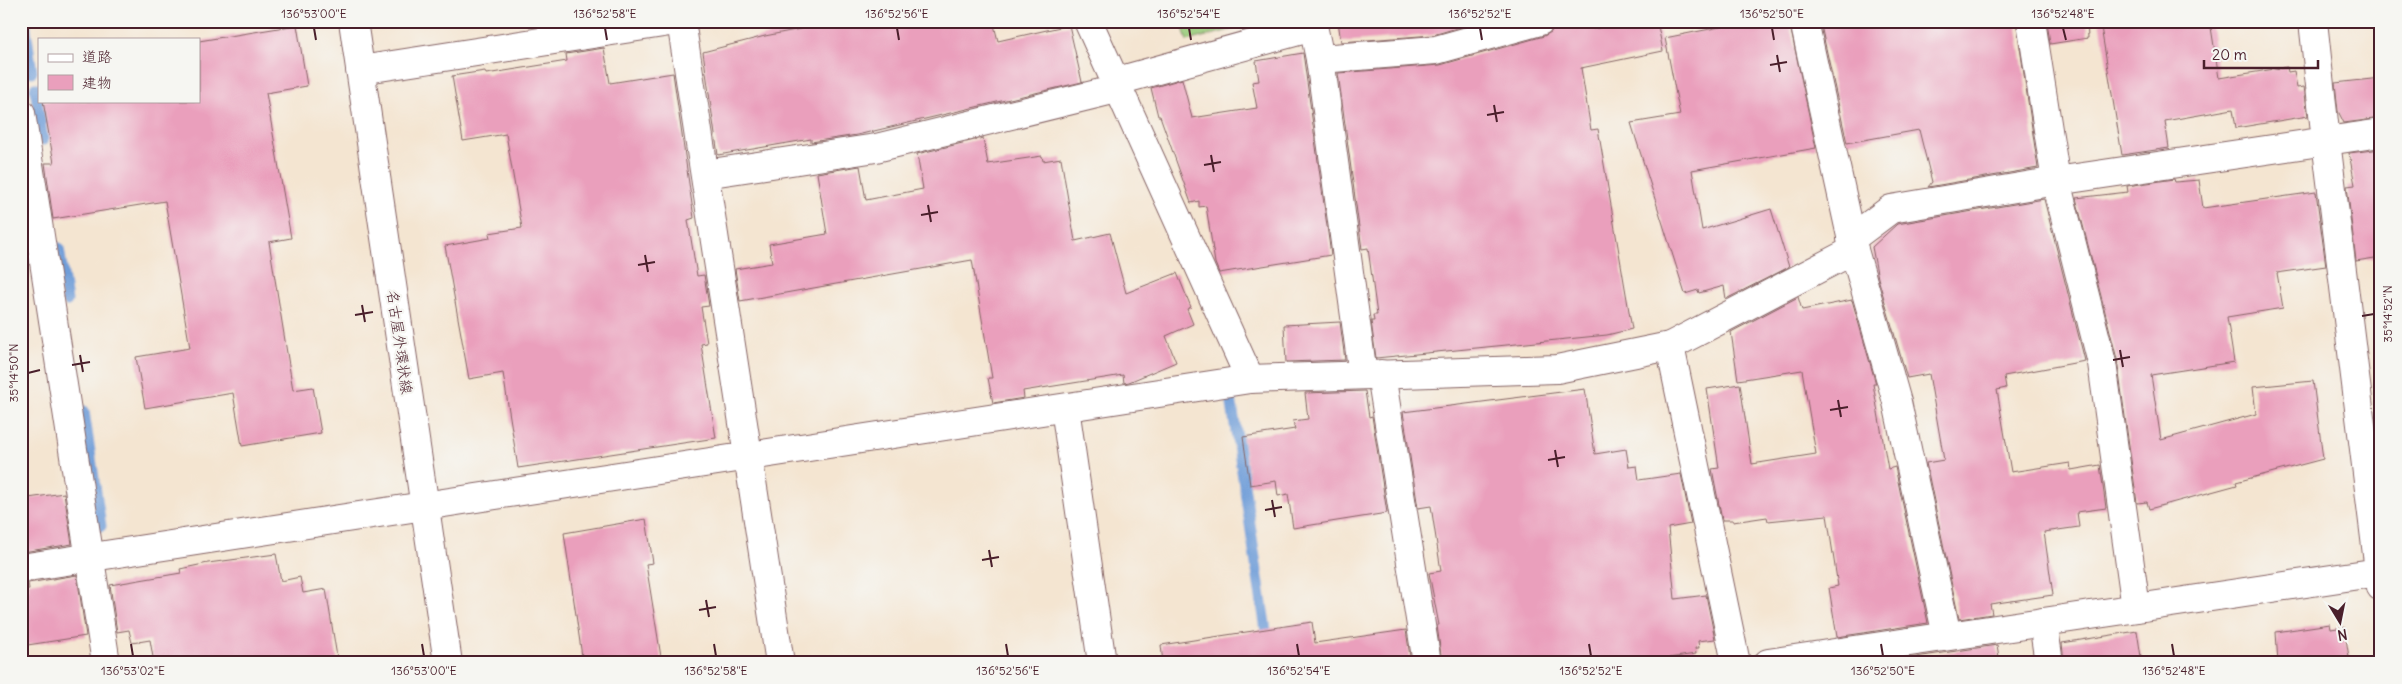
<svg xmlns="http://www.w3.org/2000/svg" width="2402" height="684" viewBox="0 0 2402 684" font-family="Delius,'Klee One',sans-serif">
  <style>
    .green { fill: #9acc7c; stroke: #727654 }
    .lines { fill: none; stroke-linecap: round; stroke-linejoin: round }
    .stream { stroke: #6f9dd8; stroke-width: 11 }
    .building { fill: #ea9fbc }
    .minor-casing { stroke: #866465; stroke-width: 30 }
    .secondary-casing { stroke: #866465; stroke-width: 30 }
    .minor { stroke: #fff; stroke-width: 28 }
    .secondary { stroke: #fff; stroke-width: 28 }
    .ticks { fill: none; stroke: #4a1f2b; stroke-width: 2 }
    .labels { text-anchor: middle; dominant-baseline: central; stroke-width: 4.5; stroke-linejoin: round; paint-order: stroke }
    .street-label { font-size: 15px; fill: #4a1f2b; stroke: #f6f6f2 }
    .neatline { fill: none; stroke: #4a1f2b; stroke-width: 2 }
    .ticks-label { font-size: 12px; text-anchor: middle; fill: #4a1f2b }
  </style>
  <rect width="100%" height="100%" fill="#f6f6f2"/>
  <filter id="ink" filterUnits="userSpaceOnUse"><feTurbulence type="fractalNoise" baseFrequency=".02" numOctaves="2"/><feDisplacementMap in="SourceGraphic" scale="10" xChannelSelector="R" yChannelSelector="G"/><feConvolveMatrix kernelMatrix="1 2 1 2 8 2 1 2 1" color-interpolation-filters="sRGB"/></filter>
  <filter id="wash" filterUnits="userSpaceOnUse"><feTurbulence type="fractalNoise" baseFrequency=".0096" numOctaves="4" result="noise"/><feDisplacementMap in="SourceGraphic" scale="20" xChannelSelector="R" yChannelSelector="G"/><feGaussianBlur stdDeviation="1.12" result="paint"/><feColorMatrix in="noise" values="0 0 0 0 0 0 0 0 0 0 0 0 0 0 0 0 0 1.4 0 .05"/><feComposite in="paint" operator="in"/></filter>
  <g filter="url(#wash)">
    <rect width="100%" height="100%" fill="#f4e5d1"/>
    <polygon class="green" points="1181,21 1265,21 1187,41"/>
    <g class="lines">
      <g class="stream">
        <polyline points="25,22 32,72"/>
        <polyline points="35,88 43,140"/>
        <polyline points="59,248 67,301"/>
        <polyline points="1231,398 1268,644"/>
        <polyline points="84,411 101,526"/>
      </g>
    </g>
    <g id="blocks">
      <g class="building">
        <polygon points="841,21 993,21 998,41 1069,25 1082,82 857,135 811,142 811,139 718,155 703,52 765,36"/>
        <polygon points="1338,21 1481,21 1433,35 1341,42"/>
        <polygon points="1555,21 1593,21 1593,29 1632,21 1657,21 1663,51 1581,68 1591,130 1598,129 1632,329 1607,335 1376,358 1371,321 1374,321 1373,315 1377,315 1368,248 1362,249 1338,73 1440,65 1544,36 1551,32"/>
        <polygon points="1750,21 1789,21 1816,148 1692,170 1702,230 1771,209 1789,267 1726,299 1724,286 1699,293 1698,290 1685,294 1631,123 1680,115 1665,38"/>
        <polygon points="1820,21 2016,21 2038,168 1928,187 1932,182 1919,130 1847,143"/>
        <polygon points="2047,21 2087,21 2088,38 2050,44"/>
        <polygon points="2100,21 2210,21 2219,78 2287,67 2288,72 2294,71 2297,88 2304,87 2308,116 2236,128 2233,109 2165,121 2169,148 2122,155"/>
        <polygon points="297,25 307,86 266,93 291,238 269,242 293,390 313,387 321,433 242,446 233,393 145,408 136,357 190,348 165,201 53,219 45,163 54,163 43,101 199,101 199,41"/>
        <polygon points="604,48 610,83 673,73 694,218 688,220 697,276 704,275 709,306 701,307 707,343 701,344 716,438 518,468 503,373 469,379 445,246 490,238 489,233 522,228 506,134 463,141 452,76 485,71 486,74 567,61 566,54"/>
        <polygon points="1303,53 1331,255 1219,273 1215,263 1206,206 1199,207 1199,201 1191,203 1160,116 1158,116 1151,88 1182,79 1192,118 1257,108 1252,82 1259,81 1256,61"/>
        <polygon points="2381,78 2381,118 2344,123 2338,111 2335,83"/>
        <polygon points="983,138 988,164 1042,156 1043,161 1061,158 1075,241 1110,233 1126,293 1177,273 1191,307 1187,309 1193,324 1166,336 1176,362 1129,382 1124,383 1123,375 1023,391 1024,398 993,403 988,378 992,378 972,260 740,301 735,269 772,263 769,244 827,234 817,173 860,166 866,200 923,189 917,154"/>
        <polygon points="2381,149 2381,257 2356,261 2347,186 2355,185 2349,153"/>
        <polygon points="2174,179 2175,182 2199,180 2203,208 2316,192 2326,266 2277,273 2283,308 2227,317 2234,362 2151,375 2161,440 2256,414 2253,387 2313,381 2323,459 2236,482 2237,485 2149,509 2147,502 2137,503 2117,359 2076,198 2128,192 2127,186"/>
        <polygon points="2044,199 2085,361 2004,376 2006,388 1997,390 2011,472 2070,463 2071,470 2100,465 2106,508 2077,512 2079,527 2044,532 2053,595 1990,604 1992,614 1959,619 1926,463 1944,460 1929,374 1907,378 1878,278 1872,247 1897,224"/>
        <polygon points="1798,297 1802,310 1852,300 1876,384 1873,384 1888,469 1895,467 1928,623 1837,637 1829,588 1838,586 1827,515 1768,521 1767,517 1733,522 1733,520 1722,520 1712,469 1719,468 1707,389 1740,384 1752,464 1816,454 1802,370 1738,380 1731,332"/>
        <polygon points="1340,322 1345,360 1286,362 1284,325"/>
        <polygon points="1585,389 1595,454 1626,449 1629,467 1637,466 1639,480 1681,474 1691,524 1668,528 1675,599 1706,595 1715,639 1698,641 1699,648 1695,648 1696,654 1633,663 1442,663 1437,625 1439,625 1429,573 1441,571 1431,506 1418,508 1403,412"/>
        <polygon points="1365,391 1369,417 1372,416 1387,513 1293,528 1288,494 1278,496 1276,481 1250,485 1243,437 1295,429 1293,421 1308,419 1305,393"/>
        <polygon points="64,493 72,544 23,552 21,499"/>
        <polygon points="646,519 653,563 646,564 662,663 583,663 564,533"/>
        <polygon points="276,554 281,581 300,577 303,593 326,589 338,663 154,663 150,640 132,643 129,630 117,632 110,585 181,573 180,569 208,563"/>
        <polygon points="77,575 86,636 21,646 21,590 29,589 28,583"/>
        <polygon points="1312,622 1315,643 1406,630 1411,663 1163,663 1161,645"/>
        <polygon points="2330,624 2331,629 2344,627 2350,663 2278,663 2276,632"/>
        <polygon points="2137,631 2142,663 2064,663 2062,643"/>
        <polygon points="1997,645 2000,663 1876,663"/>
      </g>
    </g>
  </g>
  <g filter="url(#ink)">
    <use href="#blocks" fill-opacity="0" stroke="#866465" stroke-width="1"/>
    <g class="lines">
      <defs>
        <g id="minor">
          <polyline points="681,21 780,663"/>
          <polyline points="1088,21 1250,379"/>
          <polyline points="1312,21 1320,59 1363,375"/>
          <polyline points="1804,21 1854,250 1897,402 1947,636"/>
          <polyline points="2031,21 2056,181 2102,363 2136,608"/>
          <polyline points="2313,21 2326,141 2381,587"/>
          <polyline points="1320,59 1436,50 1540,21"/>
          <polyline points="360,70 676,21"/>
          <polyline points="1114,82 1313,27"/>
          <polyline points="21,113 106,663"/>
          <polyline points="705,174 876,148 1117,89"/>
          <polyline points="1851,239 1891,209 2056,181 2381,133"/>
          <polyline points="1670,346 1736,663"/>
          <polyline points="1381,374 1427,663"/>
          <polyline points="1065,408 1102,663"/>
          <polyline points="21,568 1250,379 1557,369 1670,346 1854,250"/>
          <polyline points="2043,622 2049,663"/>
          <polyline points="1768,663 2379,572"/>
        </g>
        <polyline id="secondary" points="353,21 448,663"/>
      </defs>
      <use href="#minor" class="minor-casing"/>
      <use href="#secondary" class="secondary-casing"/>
      <use href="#minor" class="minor"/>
      <use href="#secondary" class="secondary"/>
    </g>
  </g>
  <path class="ticks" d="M314 28 316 40M605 28 607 40M897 28 899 40M1189 28 1191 40M1480 28 1482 40M1772 28 1774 40M2063 28 2066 40M1777 55 1780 72M1770 65 1787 62M1494 105 1497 122M1487 115 1504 112M1211 155 1214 172M1204 165 1221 162M928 205 931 222M921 215 938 212M645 255 648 272M638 265 655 262M362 305 365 322M355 315 373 312M2362 316 2374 314M2120 350 2123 367M80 355 83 372M2113 360 2130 357M72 365 90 362M28 373 40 370M1838 400 1841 417M1830 410 1848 407M1555 450 1558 467M1548 460 1565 457M1272 500 1275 517M1265 510 1282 507M989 550 992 567M982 560 999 557M706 600 709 617M699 610 716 607M131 644 133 656M422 644 424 656M714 644 716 656M1006 644 1008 656M1297 644 1299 656M1589 644 1591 656M1881 644 1883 656M2172 644 2174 656"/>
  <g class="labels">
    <g class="street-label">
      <text transform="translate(400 342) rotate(82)">名古屋外環状線</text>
    </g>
  </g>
  <rect width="2402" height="684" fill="none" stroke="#f6f6f2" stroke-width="55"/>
  <rect x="38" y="38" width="162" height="65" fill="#f6f6f2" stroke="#b1a0a2"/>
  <rect x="48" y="54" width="25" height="8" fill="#ffffff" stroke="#b1a0a2"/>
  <text x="82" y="62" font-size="15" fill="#4a1f2b">道路</text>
  <rect x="48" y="75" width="25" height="15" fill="#ea9fbc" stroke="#b1a0a2"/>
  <text x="82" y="88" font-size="15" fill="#4a1f2b">建物</text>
  <g transform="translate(2340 622) rotate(170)" stroke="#f6f6f2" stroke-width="4" paint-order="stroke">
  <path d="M0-4L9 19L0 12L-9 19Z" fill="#4a1f2b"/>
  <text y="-8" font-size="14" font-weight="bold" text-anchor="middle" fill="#4a1f2b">N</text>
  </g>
  <path d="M2204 60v8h114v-8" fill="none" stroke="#4a1f2b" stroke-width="2.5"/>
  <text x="2212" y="60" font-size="15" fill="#4a1f2b" stroke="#f6f6f2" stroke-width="4" paint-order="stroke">20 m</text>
  <rect x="28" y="28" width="2346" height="628" class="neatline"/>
  <g class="ticks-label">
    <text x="314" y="18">136°53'00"E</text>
    <text x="605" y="18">136°52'58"E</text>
    <text x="897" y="18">136°52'56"E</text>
    <text x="1189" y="18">136°52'54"E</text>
    <text x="1480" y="18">136°52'52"E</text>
    <text x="1772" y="18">136°52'50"E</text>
    <text x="2063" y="18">136°52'48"E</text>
    <text transform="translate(2388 314) rotate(-90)" y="4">35°14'52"N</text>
    <text transform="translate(14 373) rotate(-90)" y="4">35°14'50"N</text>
    <text x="133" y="675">136°53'02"E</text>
    <text x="424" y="675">136°53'00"E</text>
    <text x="716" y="675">136°52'58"E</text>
    <text x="1008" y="675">136°52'56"E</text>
    <text x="1299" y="675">136°52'54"E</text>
    <text x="1591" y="675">136°52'52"E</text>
    <text x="1883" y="675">136°52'50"E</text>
    <text x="2174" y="675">136°52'48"E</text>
  </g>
</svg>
